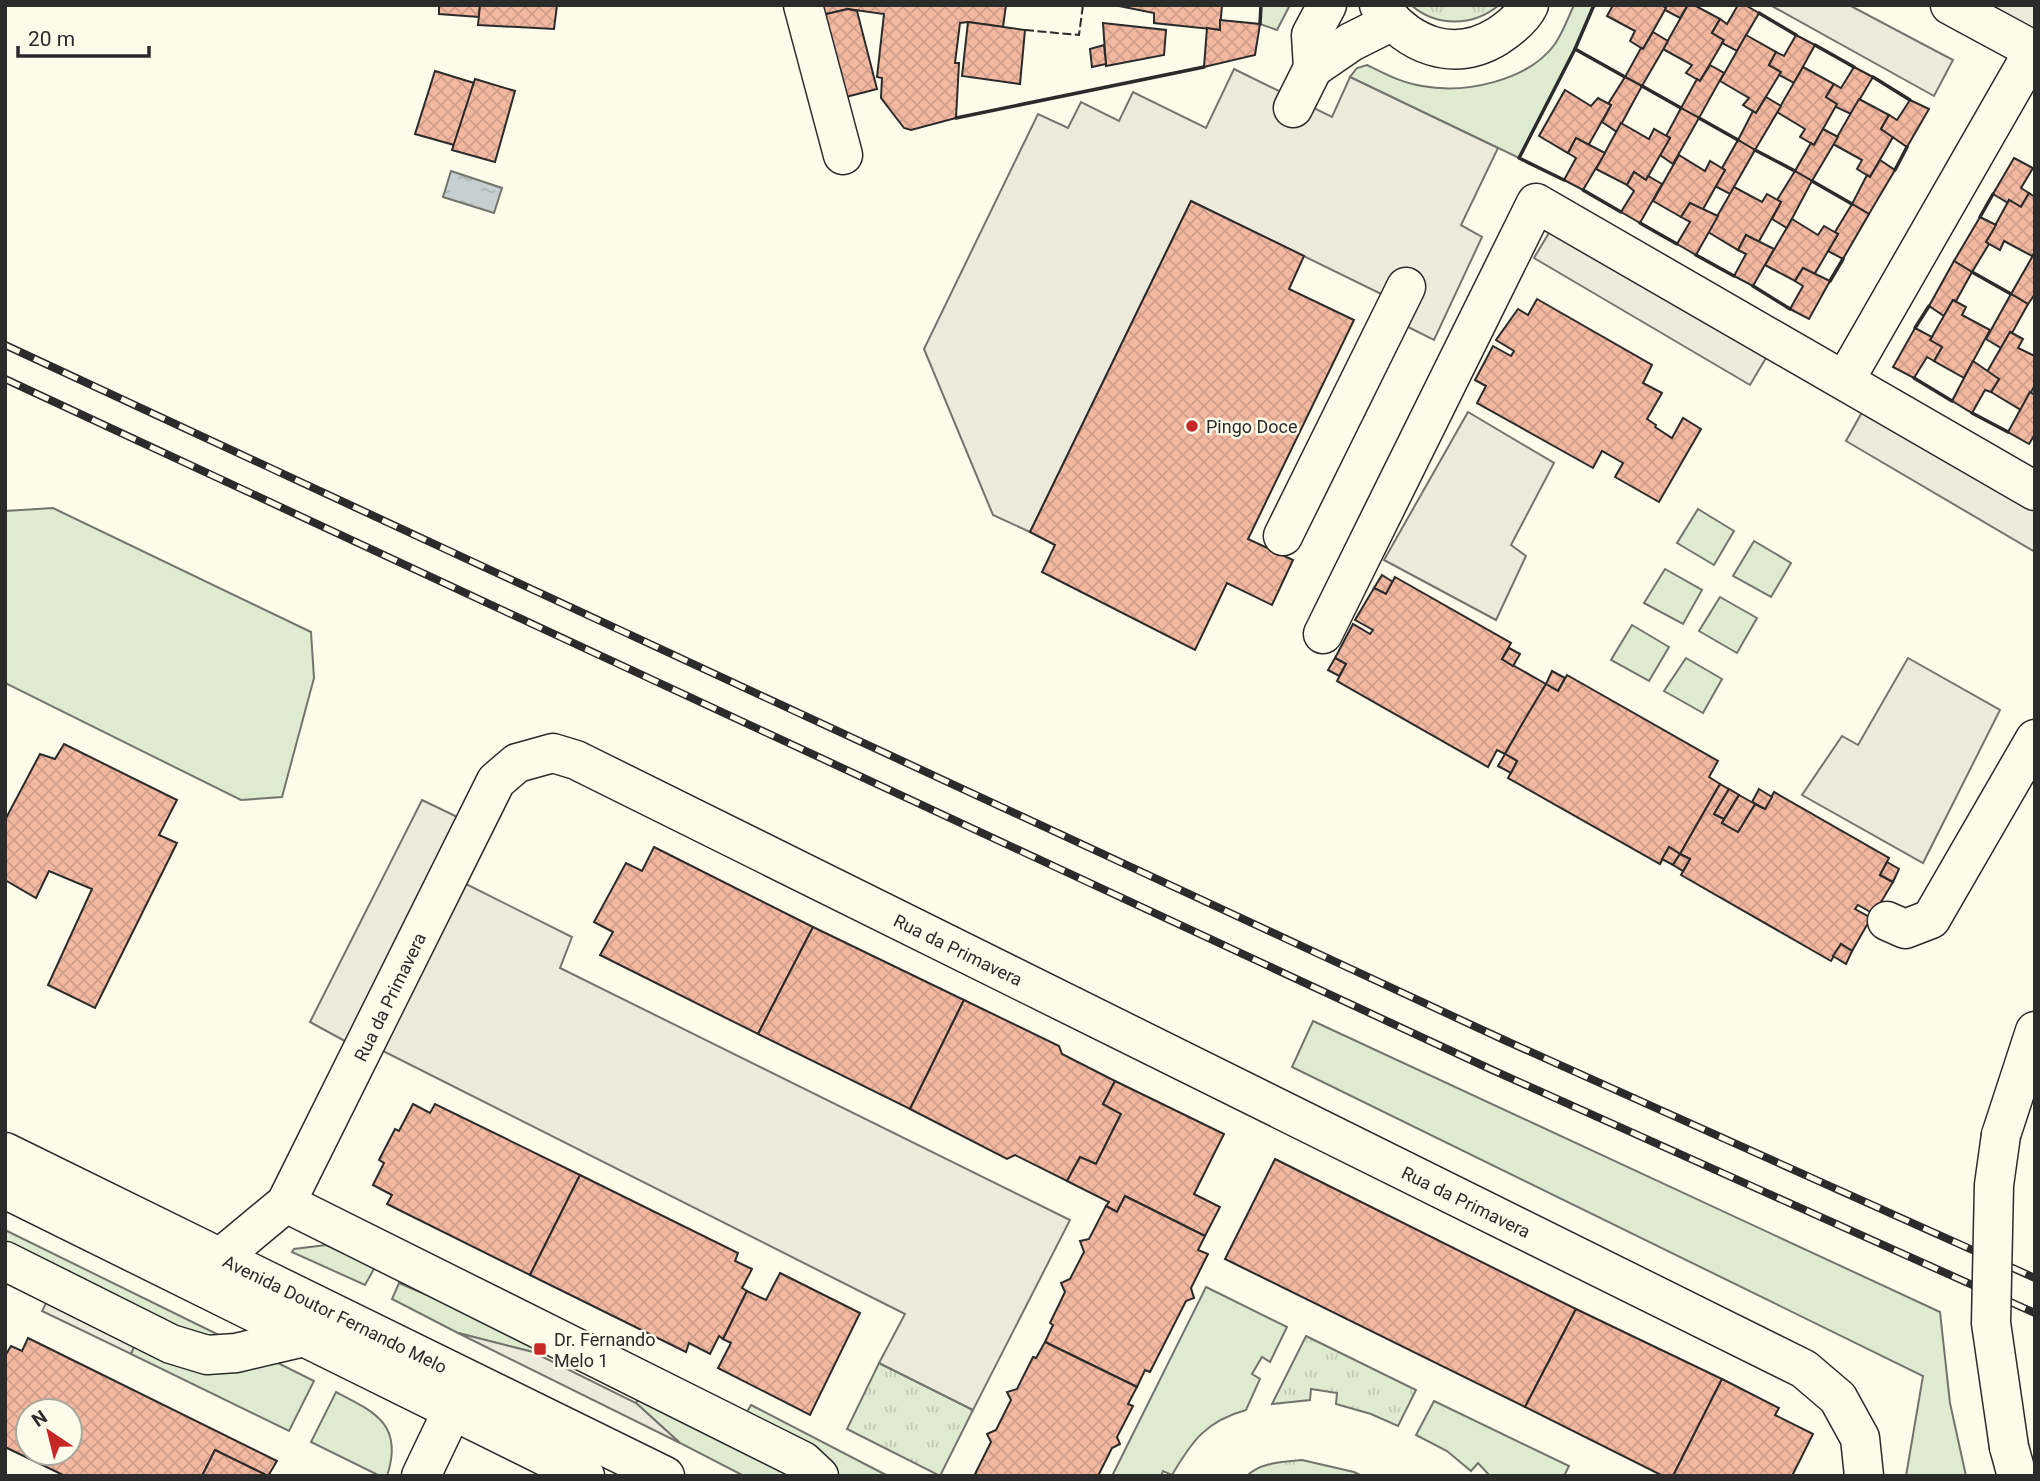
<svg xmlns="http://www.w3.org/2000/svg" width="2040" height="1481" viewBox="0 0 2040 1481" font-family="Roboto,sans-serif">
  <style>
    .grass { fill: url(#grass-tufts); stroke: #74746e; stroke-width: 2 }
    .garden { fill: #deebd1; stroke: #74746e; stroke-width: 2 }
    .parking { fill: #eceadb; stroke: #74746e; stroke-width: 2 }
    .water { fill: url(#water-ripples); stroke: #74746e; stroke-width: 2 }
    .building { fill: url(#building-cross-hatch); stroke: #2b2b2b; stroke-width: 2; fill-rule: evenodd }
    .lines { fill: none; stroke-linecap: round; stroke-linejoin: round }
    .minor-casing { stroke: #2b2b2b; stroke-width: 41 }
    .minor { stroke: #fdfbea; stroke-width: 38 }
    .rail-casing { stroke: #2b2b2b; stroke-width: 8 }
    .rail { stroke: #fdfbea; stroke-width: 5; stroke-dasharray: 16; stroke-linecap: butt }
    .minor-bridge-casing { stroke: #2b2b2b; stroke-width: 41; stroke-linecap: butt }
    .minor-bridge { stroke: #fdfbea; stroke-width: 38 }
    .fence { stroke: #2b2b2b; stroke-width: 2; stroke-dasharray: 9 3.5; stroke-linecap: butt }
    .wall { stroke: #2b2b2b; stroke-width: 3.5 }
    .poi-dot { fill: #c62828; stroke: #fdfbea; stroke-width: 2.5 }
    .labels { text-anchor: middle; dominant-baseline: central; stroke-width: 5; stroke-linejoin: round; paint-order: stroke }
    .poi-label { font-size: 18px; fill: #2b2b2b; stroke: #fdfbea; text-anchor: start }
    .street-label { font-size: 18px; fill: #2b2b2b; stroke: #fdfbea }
  </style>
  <defs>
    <pattern id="grass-tufts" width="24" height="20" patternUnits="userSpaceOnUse" patternTransform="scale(1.75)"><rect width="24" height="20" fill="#deebd1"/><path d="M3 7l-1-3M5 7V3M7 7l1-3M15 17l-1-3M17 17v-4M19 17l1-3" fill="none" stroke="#bfcab4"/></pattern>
    <pattern id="water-ripples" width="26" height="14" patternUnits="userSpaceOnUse" patternTransform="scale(1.75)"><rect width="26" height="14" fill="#c7d0d0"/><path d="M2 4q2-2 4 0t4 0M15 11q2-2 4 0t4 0" fill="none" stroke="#abb3b3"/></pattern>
    <pattern id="building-cross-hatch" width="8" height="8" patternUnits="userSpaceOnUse" patternTransform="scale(1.75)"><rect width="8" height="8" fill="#f2b8a0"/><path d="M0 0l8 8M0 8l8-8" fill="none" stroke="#d09e8a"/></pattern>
  </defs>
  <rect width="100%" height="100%" fill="#fdfbea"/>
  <g class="grass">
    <path d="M1411 5H1499C1473 27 1436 27 1411 5Z"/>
    <polygon points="1306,1336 1416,1390 1398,1426 1371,1414 1336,1404 1337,1393 1311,1389 1310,1400 1272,1404"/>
    <polygon points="879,1363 973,1410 940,1476 847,1429"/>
    <path d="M1302 1460 1354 1472 1362 1476H1247C1260 1462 1284 1462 1302 1460Z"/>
  </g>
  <g class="garden">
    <polygon points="1261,5 1290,5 1277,30 1260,24"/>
    <path d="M1574 5H1594L1575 49 1519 158 1350 77 1357 68 1367 65C1385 74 1402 83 1422 86 1465 94 1528 81 1555 44 1563 32 1568 18 1574 5Z"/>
    <polygon points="53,508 311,632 314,678 282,797 241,800 5,683 5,511"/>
    <polygon points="1698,509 1734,531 1714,565 1677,543"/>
    <polygon points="1754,541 1791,563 1771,597 1733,576"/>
    <polygon points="1665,569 1702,590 1683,624 1644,603"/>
    <polygon points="1720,597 1757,618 1737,653 1699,631"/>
    <polygon points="1632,625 1669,647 1649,681 1611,660"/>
    <polygon points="1686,658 1722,679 1703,713 1664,691"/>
    <polygon points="1313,1021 1940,1312 1950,1403 1966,1476 1906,1476 1923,1376 1292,1067"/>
    <polygon points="5,1230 225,1338 199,1339 5,1248"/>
    <polygon points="326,1245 375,1267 365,1285 292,1252 294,1249"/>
    <polygon points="399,1283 539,1343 533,1352 458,1333 392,1299"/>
    <path d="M1206 1287 1287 1327 1270 1362 1262 1357 1252 1374 1260 1379 1246 1410C1206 1421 1192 1441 1172 1475L1163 1471 1161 1476H1112Z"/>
    <polygon points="136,1341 276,1362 314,1381 289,1431 131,1354"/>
    <path d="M336 1392C375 1412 404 1425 387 1476H380L311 1442Z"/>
    <polygon points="640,1396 800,1476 744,1476 680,1443 636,1403"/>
    <polygon points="1434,1401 1569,1466 1564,1476 1490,1476 1478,1463 1471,1471 1447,1451 1416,1435"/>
    <polygon points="751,1405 888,1476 834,1476 744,1417"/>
  </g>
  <g class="parking">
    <polygon points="1770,5 1849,5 1953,60 1934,96"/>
    <polygon points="1950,5 2035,5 2035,51"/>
    <polygon points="1234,69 1332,117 1350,77 1498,148 1461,225 1482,237 1434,340 1404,325 1412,309 1191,201 1030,532 993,515 924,349 1038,114 1068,128 1081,102 1119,121 1133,92 1206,128"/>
    <polygon points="1559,216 1776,341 1750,385 1534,258"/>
    <polygon points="1871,396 2035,491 2035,552 1846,441"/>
    <polygon points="1468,412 1554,463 1511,545 1526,556 1496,620 1384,560"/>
    <polygon points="1908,658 2000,710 1923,863 1802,795 1842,736 1858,745"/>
    <polygon points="422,800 474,825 363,1051 310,1022"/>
    <polygon points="458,880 572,937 560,968 1070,1220 973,1410 879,1363 905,1314 381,1050"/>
    <polygon points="55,1286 142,1329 131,1354 42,1311"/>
    <polygon points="458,1333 533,1352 636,1403 680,1443"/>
  </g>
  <polygon class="water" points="451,171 502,188 494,213 443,197"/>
  <g class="building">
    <polygon points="439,5 480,5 479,17 439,14"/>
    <polygon points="480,5 557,5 554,29 478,25"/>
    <polygon points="819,5 1006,5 1003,27 968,22 960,23 955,63 959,63 956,118 911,130 904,128 881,98 882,78 877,77 884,14 848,9 822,15"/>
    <polygon points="1114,5 1222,5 1220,30 1154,23 1154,13"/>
    <polygon points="1613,5 1662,5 1666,8 1643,49 1630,41 1635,31 1607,16"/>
    <polygon points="1662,5 1688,5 1680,18 1665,10 1666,8"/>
    <polygon points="1688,5 1694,5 1720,19 1712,33 1724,40 1700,81 1686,73 1692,65 1663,49"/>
    <polygon points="1738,5 1745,5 1759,13 1737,51 1722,43 1724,40 1712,33 1720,19 1727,24"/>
    <polygon points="848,9 857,11 877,89 842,98 822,15"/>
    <polygon points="1220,20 1260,24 1255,55 1204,67 1207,28 1220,30"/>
    <polygon points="968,22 1025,30 1020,84 962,76"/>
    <polygon points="1103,23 1166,30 1164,55 1106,66"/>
    <polygon points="1653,32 1668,41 1642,86 1625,77 1641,48 1643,49"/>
    <polygon points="1746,35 1776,52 1769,65 1781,72 1756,113 1743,105 1749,98 1720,81"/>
    <polygon points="1796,35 1815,45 1794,83 1779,75 1781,72 1769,65 1776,52 1784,56"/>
    <polygon points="1104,45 1106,64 1092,67 1090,49"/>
    <polygon points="1710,65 1724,73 1699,118 1681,108 1697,79 1700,81"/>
    <polygon points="1803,67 1834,84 1826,97 1837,104 1814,145 1800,137 1805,129 1777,112"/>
    <polygon points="1854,67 1873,77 1851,114 1836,107 1837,104 1826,97 1834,84 1841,88"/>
    <polygon points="435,71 474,83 454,145 415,134"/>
    <polygon points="1625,77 1642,86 1617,132 1602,122 1611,105 1608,104"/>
    <polygon points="475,79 515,91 495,162 452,150"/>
    <polygon points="1565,90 1591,106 1598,98 1611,105 1588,146 1576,138 1568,153 1539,136"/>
    <polygon points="1766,97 1781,106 1755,150 1738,140 1753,111 1756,113"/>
    <polygon points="1859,99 1889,115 1881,129 1893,137 1870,177 1857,169 1862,160 1833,144"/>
    <polygon points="1910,100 1929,109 1907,147 1881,129 1889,115 1897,120"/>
    <polygon points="1681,108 1699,118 1673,164 1660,155 1670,138 1666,136"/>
    <polygon points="1621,123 1649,139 1654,129 1670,138 1646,180 1634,172 1627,185 1596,169"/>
    <polygon points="1823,129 1838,137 1812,181 1795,171 1811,143 1814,145"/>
    <polygon points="1576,138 1605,153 1583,190 1564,180 1576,158 1568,153"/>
    <polygon points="1738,140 1755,150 1730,194 1715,186 1725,170 1722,168"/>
    <polygon points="1679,155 1705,171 1710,161 1725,170 1702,211 1690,203 1681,217 1653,201"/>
    <polygon points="2014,158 2033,168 2021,188 2029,193 2021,207 2009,200 2008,203 1993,194"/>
    <polygon points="1880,160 1895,170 1869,214 1852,204 1867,175 1870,177"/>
    <polygon points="1795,171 1812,181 1787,228 1772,219 1781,202 1777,200"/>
    <polygon points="1634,172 1646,180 1648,176 1662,184 1640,223 1621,212 1634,191 1627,185"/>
    <polygon points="1734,187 1762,202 1767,194 1781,202 1758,243 1746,235 1738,250 1708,232"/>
    <polygon points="2029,193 2035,197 2035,252 2032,256 2004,241 2000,250 1986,242 2009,200 2021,207"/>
    <polygon points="1191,201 1304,256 1289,289 1354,320 1248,539 1293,560 1272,605 1227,583 1195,650 1042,572 1055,545 1030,532"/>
    <polygon points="1690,203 1718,216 1696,255 1677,244 1690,222 1681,217"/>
    <polygon points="1852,204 1869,214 1843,259 1828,251 1838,234 1835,232"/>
    <polygon points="1980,217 1996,225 1986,242 1989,244 1972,272 1954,261"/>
    <polygon points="1792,219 1818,235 1824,226 1838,234 1814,275 1803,268 1795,281 1765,265"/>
    <polygon points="1746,235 1774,249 1753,286 1734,276 1746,254 1738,250"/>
    <polygon points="2035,252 2035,294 2028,304 2011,294"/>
    <polygon points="1954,261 1972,272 1956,301 1953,300 1944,316 1929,306"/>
    <polygon points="1803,268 1830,281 1809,319 1790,309 1803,286 1795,281"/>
    <polygon points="2011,294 2028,304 2012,333 2010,332 2001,348 1986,339"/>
    <polygon points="1537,299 1652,365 1643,383 1662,393 1647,419 1656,425 1655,427 1672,438 1683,418 1701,429 1659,502 1615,477 1623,463 1602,451 1593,468 1477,403 1486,386 1475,380 1493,346 1511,356 1514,351 1496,340 1518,309 1528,315"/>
    <polygon points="1953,300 1966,307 1962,315 1990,330 1964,378 1934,361 1942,347 1930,340"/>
    <polygon points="1915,328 1932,337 1930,340 1942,347 1934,361 1927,357 1914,378 1893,367"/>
    <polygon points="2010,332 2023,339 2018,348 2035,356 2035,385 2021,410 1991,392 1999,379 1987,372"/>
    <polygon points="1973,361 1999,379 1991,392 1985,390 1972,413 1952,401"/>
    <polygon points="2030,392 2035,395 2035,434 2029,444 2008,432"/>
    <polygon points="1382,575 1393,582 1386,594 1374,588"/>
    <polygon points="1395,577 1511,643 1502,659 1546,684 1505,754 1497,750 1488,767 1337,681 1346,664 1335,658 1353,624 1370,634 1373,630 1355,620 1374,588 1386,594"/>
    <polygon points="1509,648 1520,654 1513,666 1502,659"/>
    <polygon points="1335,658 1346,664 1339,676 1328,670"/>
    <polygon points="1552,671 1565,678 1558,691 1546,684"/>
    <polygon points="1567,675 1718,761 1709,777 1720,784 1680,854 1669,847 1660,864 1508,778 1517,761 1505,754 1525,719 1546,684 1558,691"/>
    <polygon points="64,744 177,800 159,835 177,843 95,1008 48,985 92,889 49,871 36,898 5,880 5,820 40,754 55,759"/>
    <polygon points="1505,754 1517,761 1511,773 1498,766"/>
    <polygon points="1720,784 1739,795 1729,789 1714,814 1724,819 1722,823 1738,832 1755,804 1765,809 1774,792 1889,858 1880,875 1893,882 1874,914 1858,905 1855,909 1871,918 1852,951 1841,944 1831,961 1681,875 1690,859 1680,854"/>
    <polygon points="1729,789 1739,795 1724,819 1714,814"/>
    <polygon points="1759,789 1772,797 1765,809 1752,802"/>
    <polygon points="1739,795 1755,804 1738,832 1722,823"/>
    <polygon points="654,847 813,927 758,1034 600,955 613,932 594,922 626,863 642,871"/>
    <polygon points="1669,847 1680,854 1673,865 1662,859"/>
    <polygon points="1680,854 1690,859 1683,871 1673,865"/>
    <polygon points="1887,862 1899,869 1893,882 1880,875"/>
    <polygon points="813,927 964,1000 910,1109 758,1034"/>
    <polygon points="1841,944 1852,951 1846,964 1833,956"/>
    <polygon points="964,1000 1059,1046 1062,1054 1115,1081 1103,1104 1121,1114 1096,1164 1080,1157 1067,1181 1015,1155 1007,1159 910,1109"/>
    <polygon points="1115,1081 1224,1134 1194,1194 1220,1207 1205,1236 1125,1196 1117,1212 1106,1206 1109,1202 1067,1181 1080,1157 1096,1164 1121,1114 1103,1104"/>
    <polygon points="413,1104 430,1113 435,1104 580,1175 530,1275 387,1204 392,1195 373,1185 384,1163 379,1160 395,1129 399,1131"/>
    <polygon points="1275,1159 1576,1309 1525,1407 1225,1259"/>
    <polygon points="580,1175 738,1253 735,1261 752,1269 742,1288 747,1291 723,1339 719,1336 710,1354 689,1343 686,1352 530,1275"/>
    <polygon points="1125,1196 1205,1236 1198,1250 1208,1254 1191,1288 1194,1298 1186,1301 1150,1372 1145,1370 1137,1387 1045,1342 1053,1325 1050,1323 1065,1292 1061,1283 1070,1279 1084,1252 1080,1241 1089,1239 1106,1206 1117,1212"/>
    <polygon points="780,1273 860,1313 810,1415 718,1368 731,1343 723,1339 747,1291 766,1300"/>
    <polygon points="1576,1309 1722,1379 1673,1476 1663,1476 1525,1407"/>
    <path d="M28 1338 277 1461 268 1476 215 1450 202 1476H65L5 1447V1356L11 1346 22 1351ZM28 1411H70V1453H28Z"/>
    <polygon points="1045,1342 1137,1387 1128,1404 1133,1406 1117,1437 1120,1444 1112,1448 1098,1476 979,1476 975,1474 991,1442 987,1434 996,1430 1011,1400 1007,1392 1017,1389 1033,1357 1036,1358"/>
    <polygon points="1722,1379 1779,1408 1775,1415 1813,1434 1792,1476 1673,1476"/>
    <polygon points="215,1450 268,1476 202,1476"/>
  </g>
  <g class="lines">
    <defs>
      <g id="minor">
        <polyline points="803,5 843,155"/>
        <path d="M1379 5C1408 45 1453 64 1498 36 1510 28 1523 18 1529 5"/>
        <polyline points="1950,5 2035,51"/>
        <polyline points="1313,68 1351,42 1391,22"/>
        <polyline points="1293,108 1313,68 1311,35 1327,5"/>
        <polyline points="1845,380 2034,50"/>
        <polyline points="1283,536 1406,287"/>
        <polyline points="1323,634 1536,203 2035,491"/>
        <polyline points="1887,921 1905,929 1931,919 2035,739"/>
        <polyline points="2001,1135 2035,1031"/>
        <polyline points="5,1152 665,1476"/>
        <polyline points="5,1189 585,1476"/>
        <polyline points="286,1203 803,1461 819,1476"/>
        <polyline points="221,1257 286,1203 496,781 517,763 553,753 576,760 1804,1369 1838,1398 1860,1438 1864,1476"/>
        <polyline points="5,1261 171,1344 207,1355 236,1353 304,1337"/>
        <polyline points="2009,1447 2017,1476"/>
        <polyline points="421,1476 452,1411"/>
      </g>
    </defs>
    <use href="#minor" class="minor-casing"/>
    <use href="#minor" class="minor"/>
    <defs>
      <g id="rail">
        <polyline points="5,345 1502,1039 2035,1278"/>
        <polyline points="5,379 1488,1068 2035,1313"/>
      </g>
    </defs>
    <use href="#rail" class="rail-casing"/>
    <use href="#rail" class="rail"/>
    <defs>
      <polyline id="minor-bridge" points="2001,1135 1994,1185 1991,1323 2009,1447"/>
    </defs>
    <use href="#minor-bridge" class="minor-bridge-casing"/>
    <use href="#minor-bridge" class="minor-bridge"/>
    <polyline class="fence" points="1025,30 1079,35 1083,5"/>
    <g class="wall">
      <polyline points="1759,13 1796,35"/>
      <polyline points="1260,24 1261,5"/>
      <polyline points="1815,45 1854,67"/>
      <polyline points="1575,49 1625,77"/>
      <polyline points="1873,77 1910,100"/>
      <polyline points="1642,86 1681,108"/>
      <polyline points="956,118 1204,67"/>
      <polyline points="1699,118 1738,140"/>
      <polyline points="1755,150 1795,171"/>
      <polyline points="1895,170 1907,147"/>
      <polyline points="1564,180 1519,158 1575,49 1594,5"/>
      <polyline points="1812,181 1852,204"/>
      <polyline points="1583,190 1621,212"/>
      <polyline points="1980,217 1993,194"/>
      <polyline points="1640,223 1677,244"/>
      <polyline points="1696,255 1734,276"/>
      <polyline points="1972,272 2011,294"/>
      <polyline points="1830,281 1843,259"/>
      <polyline points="1753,286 1790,309"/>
      <polyline points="1915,328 1929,306"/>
      <polyline points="1914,378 1952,401"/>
      <polyline points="1972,413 2008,432"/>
    </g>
  </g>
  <g class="poi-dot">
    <circle cx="1192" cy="426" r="7"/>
    <rect x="533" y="1342" width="14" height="14" rx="3.5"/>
  </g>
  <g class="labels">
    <g class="poi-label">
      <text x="1206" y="426">Pingo Doce</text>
      <text x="554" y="1339">Dr. Fernando<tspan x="554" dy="21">Melo 1</tspan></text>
    </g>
    <g class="street-label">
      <text transform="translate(958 950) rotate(26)">Rua da Primavera</text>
      <text transform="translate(390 997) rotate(-64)">Rua da Primavera</text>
      <text transform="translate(1466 1202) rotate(26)">Rua da Primavera</text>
      <text transform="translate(335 1314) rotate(26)">Avenida Doutor Fernando Melo</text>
    </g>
  </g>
  <rect width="2040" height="1481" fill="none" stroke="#2b2b2b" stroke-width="14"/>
  <g transform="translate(49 1432) rotate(325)"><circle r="33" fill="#fdfbea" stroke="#a9a89e" stroke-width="2"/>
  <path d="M0-5L12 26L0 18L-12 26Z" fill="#c62828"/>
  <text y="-10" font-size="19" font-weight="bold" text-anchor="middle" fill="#2b2b2b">N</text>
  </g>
  <path d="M18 46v10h131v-10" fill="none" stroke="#2b2b2b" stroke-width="3.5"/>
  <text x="28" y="46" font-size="21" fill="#2b2b2b" stroke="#fdfbea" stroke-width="5" paint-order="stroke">20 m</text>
</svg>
